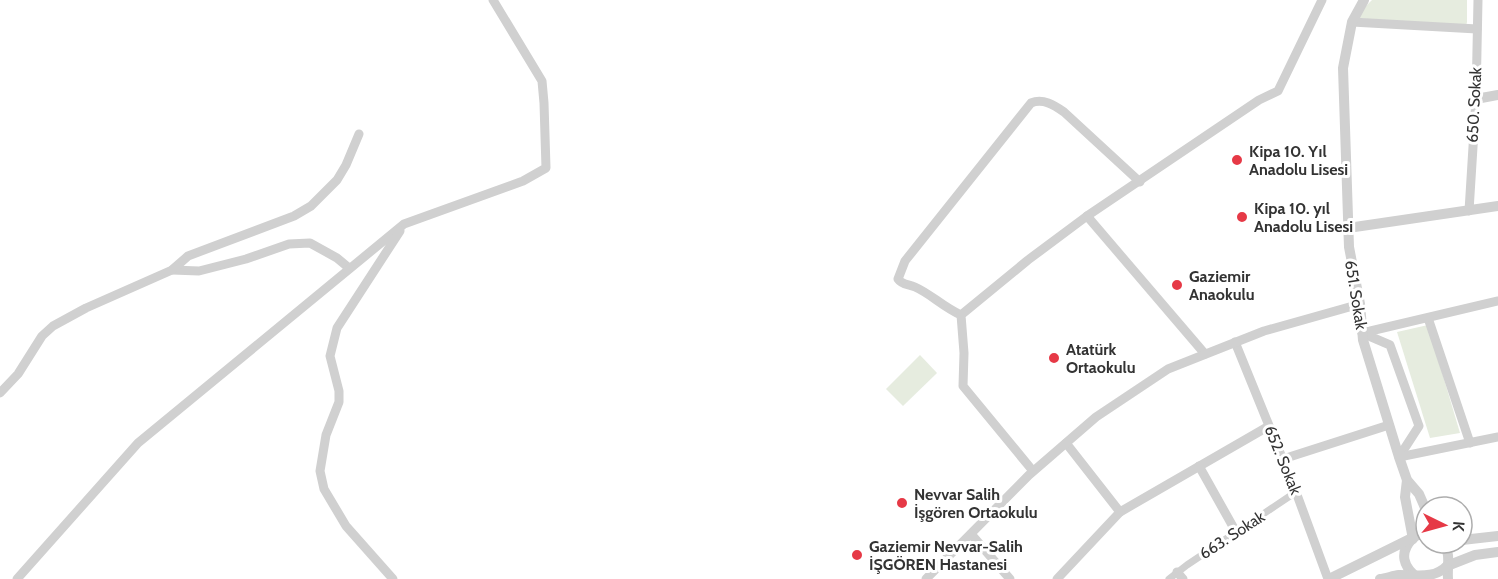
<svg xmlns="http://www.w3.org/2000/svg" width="1498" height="579" viewBox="0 0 1498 579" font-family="Cabin,sans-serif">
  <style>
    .green { fill: #e6ecdf }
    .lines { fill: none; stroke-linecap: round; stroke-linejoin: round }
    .pedestrian { stroke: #d0d0d0; stroke-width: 7 }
    .minor { stroke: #d0d0d0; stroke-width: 9 }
    .tertiary { stroke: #d0d0d0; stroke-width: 10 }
    .poi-dot { fill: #e63946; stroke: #fff; stroke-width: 2 }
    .labels { text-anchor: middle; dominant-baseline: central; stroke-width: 6; stroke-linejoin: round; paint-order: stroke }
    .street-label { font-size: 16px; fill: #333; stroke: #fff }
    .poi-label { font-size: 16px; font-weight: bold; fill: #333; stroke: #fff; text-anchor: start }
  </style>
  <rect width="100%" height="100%" fill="#fff"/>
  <g class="green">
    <polygon points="1372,0 1467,0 1467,22 1466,26 1354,18"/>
    <polygon points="1428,325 1460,433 1430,438 1397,332"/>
    <polygon points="920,355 937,373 903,406 886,389"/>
  </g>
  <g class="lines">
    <polyline class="pedestrian" points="1169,579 1187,565 1296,492"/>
    <g class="minor">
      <polyline points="1352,22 1477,29"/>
      <polyline points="1469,211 1476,99 1478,0"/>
      <polyline points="1087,216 1205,354"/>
      <polyline points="172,270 199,271 246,259 289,244 310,243 337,258 349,268"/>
      <path d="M961 315C943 307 931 294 915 287 908 284 902 285 898 279L905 261 1031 103C1043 98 1054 105 1064 112L1140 182"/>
      <polyline points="1428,318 1470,443"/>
      <polyline points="1235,342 1296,492 1328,579"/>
      <polyline points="0,393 18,374 42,336 53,326 86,308 172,270 188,256 294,216 311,206 337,180 346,165 359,134"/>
      <polyline points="1066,443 1120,512 1269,426"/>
      <polyline points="1399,457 1419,426 1390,345 1362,333 1498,301"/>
      <polyline points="1399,457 1498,437"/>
      <polyline points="1283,459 1389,425"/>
      <polyline points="1199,466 1236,532"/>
      <polyline points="1033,471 963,386 964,353 961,315 1028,260 1087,216 1259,100 1278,91 1322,0"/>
      <polyline points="971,534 1010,579"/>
      <polyline points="1177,572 1183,579"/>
      <polyline points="17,579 138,443 404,224 523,181 546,168 544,103 542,81 493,0"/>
      <polyline points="393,579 346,526 324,489 320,471 326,435 339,402 339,391 330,356 337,328 400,231"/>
      <polyline points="926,579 1029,475 1096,417 1168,369 1264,331 1360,304"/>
      <polyline points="1057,579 1120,512"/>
    </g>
    <g class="tertiary">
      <polyline points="1364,0 1352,22 1343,68 1349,247 1360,304 1363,340 1399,457 1407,480 1419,494 1426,510"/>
      <polyline points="1476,99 1498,95"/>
      <polyline points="1348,228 1498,206"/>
      <polyline points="1407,480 1405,497 1413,539"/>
      <path d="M1412 539C1399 553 1403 567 1418 578"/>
      <polyline points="1462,540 1498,536"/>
      <path d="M1444 543C1451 555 1447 566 1448 579"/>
      <polyline points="1447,566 1475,555 1498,552"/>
      <polyline points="1329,579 1418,535 1426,534"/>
      <path d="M1380 579C1386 578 1393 576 1399 575 1418 575 1434 579 1447 566"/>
    </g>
  </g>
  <g class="poi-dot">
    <circle cx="1237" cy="160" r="6"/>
    <circle cx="1242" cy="217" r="6"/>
    <circle cx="1177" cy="285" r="6"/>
    <circle cx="1054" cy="358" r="6"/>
    <circle cx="902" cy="503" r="6"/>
    <circle cx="857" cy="555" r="6"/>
  </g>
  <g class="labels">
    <g class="street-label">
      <text transform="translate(1474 105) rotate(-87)">650. Sokak</text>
      <text transform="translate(1356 295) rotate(81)">651. Sokak</text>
      <text transform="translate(1283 460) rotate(68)">652. Sokak</text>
      <text transform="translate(1232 535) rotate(-33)">663. Sokak</text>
    </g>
    <g class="poi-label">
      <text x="1249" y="151">Kipa 10. Yıl<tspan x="1249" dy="18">Anadolu Lisesi</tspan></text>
      <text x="1254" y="208">Kipa 10. yıl<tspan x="1254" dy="18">Anadolu Lisesi</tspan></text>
      <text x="1189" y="276">Gaziemir<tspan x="1189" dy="18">Anaokulu</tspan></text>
      <text x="1066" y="349">Atatürk<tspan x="1066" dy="18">Ortaokulu</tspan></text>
      <text x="914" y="494">Nevvar Salih<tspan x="914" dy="18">İşgören Ortaokulu</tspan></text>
      <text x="869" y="546">Gaziemir Nevvar-Salih<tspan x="869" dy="18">İŞGÖREN Hastanesi</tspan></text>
    </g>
  </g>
  <g transform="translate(1444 525) rotate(95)"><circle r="28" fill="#ffffff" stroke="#adadad" stroke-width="1.5"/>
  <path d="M0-4.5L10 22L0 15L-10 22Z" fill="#e63946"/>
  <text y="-9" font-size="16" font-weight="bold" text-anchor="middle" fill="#333333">K</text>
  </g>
</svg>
